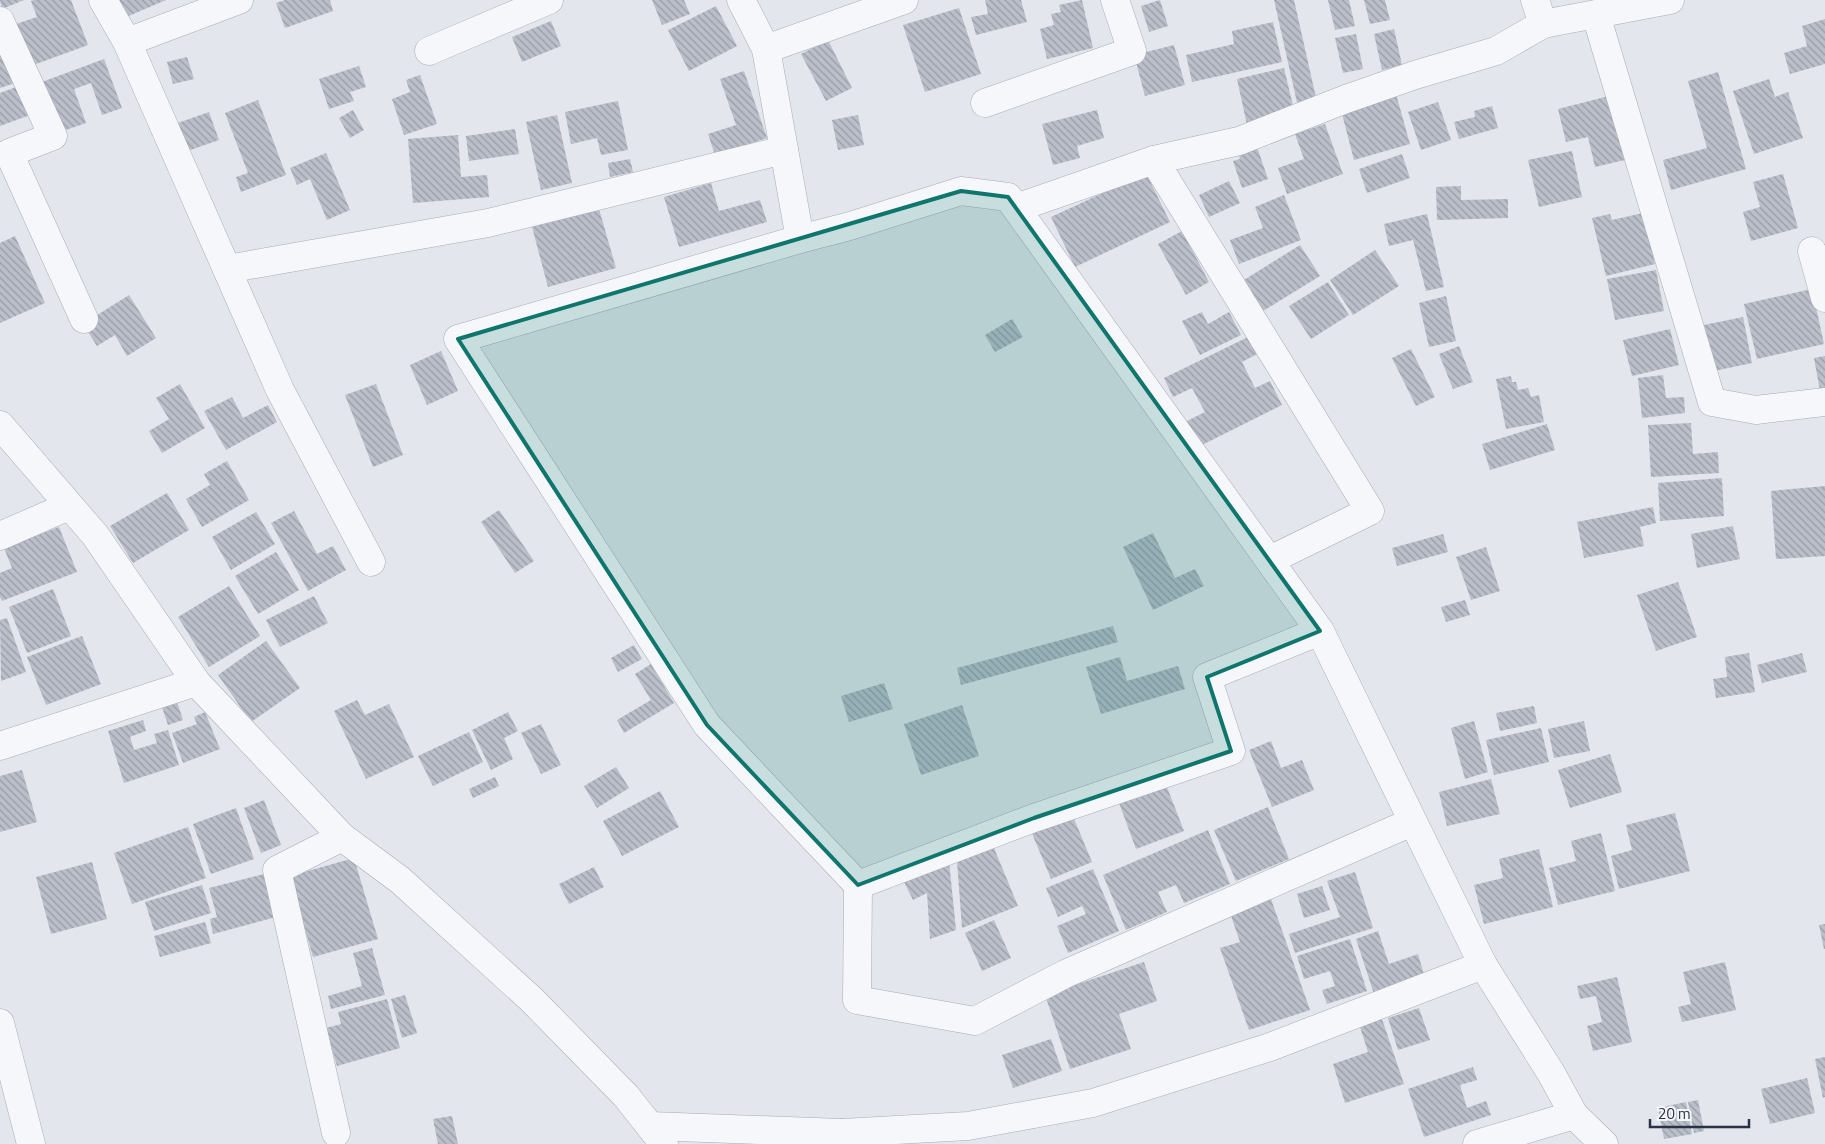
<svg xmlns="http://www.w3.org/2000/svg" width="1825" height="1144" viewBox="0 0 1825 1144" font-family="'Titillium Web',sans-serif">
  <style>
    .building { fill: url(#building-back-hatch) }
    .lines { fill: none; stroke-linecap: round; stroke-linejoin: round }
    .minor-casing { stroke: #a7acb7; stroke-width: 29 }
    .minor { stroke: #f6f7fa; stroke-width: 28 }
    .marked { fill: #0f766e; fill-opacity: 0.2; stroke: #0f766e; stroke-width: 4; stroke-linejoin: round }
  </style>
  <defs>
    <pattern id="building-back-hatch" width="6" height="6" patternUnits="userSpaceOnUse" patternTransform="scale(1.25)"><rect width="6" height="6" fill="#babfca"/><path d="M-1 5l2 2M0 0l6 6M5-1l2 2" fill="none" stroke="#979ca6"/></pattern>
  </defs>
  <rect width="100%" height="100%" fill="#e3e6ec"/>
  <g class="building">
    <polygon points="0,0 24,0 2,9"/>
    <polygon points="34,0 71,0 88,45 28,67 13,25 37,17 31,1"/>
    <polygon points="117,0 166,0 124,18"/>
    <polygon points="285,0 330,0 333,11 285,28 276,3"/>
    <polygon points="652,0 684,0 690,14 662,25"/>
    <polygon points="985,0 1021,0 1027,22 976,35 971,17 988,14"/>
    <polygon points="1082,0 1093,48 1047,59 1040,29 1054,25 1051,14 1061,12 1059,5"/>
    <polygon points="1160,0 1168,26 1149,32 1141,6"/>
    <polygon points="1274,0 1294,0 1317,102 1298,107"/>
    <polygon points="1328,0 1349,0 1355,26 1335,30"/>
    <polygon points="1364,0 1385,0 1390,20 1370,24"/>
    <polygon points="716,6 737,46 689,71 668,30"/>
    <polygon points="959,8 981,74 925,92 903,25"/>
    <polygon points="1825,19 1825,64 1790,74 1784,53 1807,46 1802,26"/>
    <polygon points="551,21 561,46 522,62 512,37"/>
    <polygon points="1273,22 1282,62 1192,82 1186,55 1234,44 1232,31"/>
    <polygon points="1394,29 1402,65 1382,70 1374,34"/>
    <polygon points="0,33 18,82 0,88"/>
    <polygon points="1356,34 1363,69 1343,73 1335,38"/>
    <polygon points="828,40 852,88 826,101 801,54"/>
    <polygon points="1174,45 1185,85 1145,96 1134,55"/>
    <polygon points="187,57 194,79 173,84 167,62"/>
    <polygon points="104,59 122,108 102,115 91,83 74,89 86,123 60,132 42,82"/>
    <polygon points="359,66 366,87 350,92 354,101 329,109 319,79"/>
    <polygon points="1284,68 1295,114 1247,125 1237,79"/>
    <polygon points="744,71 767,138 715,155 708,134 736,125 720,79"/>
    <polygon points="1718,72 1746,169 1671,190 1663,160 1707,148 1688,81"/>
    <polygon points="420,75 437,124 404,135 392,99 410,92 406,80"/>
    <polygon points="1769,79 1775,97 1788,92 1803,138 1754,154 1733,91"/>
    <polygon points="19,86 30,115 0,126 0,93"/>
    <polygon points="1396,94 1410,144 1354,160 1341,110"/>
    <polygon points="1613,95 1629,159 1595,167 1588,137 1566,142 1558,109"/>
    <polygon points="258,100 286,175 241,192 236,177 248,173 225,113"/>
    <polygon points="618,101 628,150 601,155 597,138 571,144 565,112"/>
    <polygon points="1438,102 1451,140 1421,150 1408,112"/>
    <polygon points="1492,106 1498,128 1459,139 1454,122 1475,117 1474,111"/>
    <polygon points="353,110 364,130 350,138 339,118"/>
    <polygon points="1097,110 1104,138 1077,146 1080,158 1053,165 1042,124"/>
    <polygon points="209,112 219,140 182,153 172,125"/>
    <polygon points="557,115 572,183 541,190 526,122"/>
    <polygon points="858,115 864,145 838,150 832,120"/>
    <polygon points="1325,124 1343,174 1287,194 1278,168 1304,159 1295,134"/>
    <polygon points="515,129 519,154 469,161 466,136"/>
    <polygon points="458,135 461,177 487,175 489,197 413,203 408,139"/>
    <polygon points="1256,144 1268,179 1242,188 1233,161 1240,159 1238,151"/>
    <polygon points="1572,151 1582,197 1539,207 1528,160"/>
    <polygon points="326,153 350,210 327,220 310,179 297,185 290,168"/>
    <polygon points="1402,154 1410,178 1367,193 1359,169"/>
    <polygon points="630,159 633,172 610,177 608,163"/>
    <polygon points="1146,173 1170,222 1075,267 1051,217"/>
    <polygon points="1783,174 1798,228 1751,241 1743,212 1760,207 1753,182"/>
    <polygon points="1229,181 1240,203 1209,217 1199,195"/>
    <polygon points="711,183 719,211 760,200 767,222 679,247 664,197"/>
    <polygon points="1461,186 1461,200 1508,199 1508,218 1437,220 1436,187"/>
    <polygon points="1284,195 1301,240 1239,264 1230,240 1263,228 1255,207"/>
    <polygon points="599,209 616,268 548,287 532,227"/>
    <polygon points="1643,213 1655,264 1606,276 1592,218 1610,214 1612,220"/>
    <polygon points="1427,214 1444,287 1426,291 1413,240 1389,246 1384,224"/>
    <polygon points="1182,231 1209,282 1186,295 1158,244"/>
    <polygon points="15,236 45,303 0,323 0,243"/>
    <polygon points="1300,245 1320,276 1263,311 1244,280"/>
    <polygon points="1375,250 1399,286 1353,315 1330,280"/>
    <polygon points="1656,270 1664,311 1615,320 1607,279"/>
    <polygon points="1328,282 1349,315 1311,339 1289,306"/>
    <polygon points="1812,289 1824,344 1757,359 1744,304"/>
    <polygon points="129,295 156,338 127,356 115,335 97,346 83,324"/>
    <polygon points="1446,296 1456,341 1429,347 1419,303"/>
    <polygon points="1202,312 1208,324 1229,312 1241,335 1200,355 1182,321"/>
    <polygon points="1743,317 1752,363 1714,371 1704,325"/>
    <polygon points="1012,319 1023,337 995,352 985,335"/>
    <polygon points="1670,329 1679,365 1632,376 1623,340"/>
    <polygon points="1248,337 1257,354 1242,362 1255,388 1270,381 1282,405 1198,447 1185,422 1205,412 1192,388 1173,397 1164,378"/>
    <polygon points="1459,346 1473,382 1453,389 1439,354"/>
    <polygon points="1411,349 1435,397 1416,406 1392,358"/>
    <polygon points="441,351 458,391 427,405 410,365"/>
    <polygon points="1825,356 1825,390 1820,391 1814,358"/>
    <polygon points="1663,375 1666,398 1684,397 1685,413 1642,418 1638,378"/>
    <polygon points="1511,376 1512,382 1516,382 1518,390 1528,388 1531,397 1539,395 1544,422 1506,429 1496,379"/>
    <polygon points="180,384 205,428 162,453 149,431 169,419 156,398"/>
    <polygon points="376,384 403,455 373,467 345,395"/>
    <polygon points="232,397 243,418 268,405 277,422 226,450 204,411"/>
    <polygon points="1691,423 1693,454 1718,452 1719,473 1651,477 1648,425"/>
    <polygon points="1547,424 1555,450 1490,470 1482,444"/>
    <polygon points="227,461 249,500 202,527 186,499 210,485 204,474"/>
    <polygon points="1722,478 1724,516 1660,521 1658,483"/>
    <polygon points="1825,486 1825,556 1776,559 1771,491"/>
    <polygon points="167,493 189,530 133,563 110,526"/>
    <polygon points="1653,507 1656,523 1640,527 1644,546 1584,558 1577,522"/>
    <polygon points="499,510 534,561 515,573 481,522"/>
    <polygon points="294,511 317,554 333,546 346,570 308,591 271,523"/>
    <polygon points="256,512 275,544 231,570 212,537"/>
    <polygon points="1733,526 1740,559 1697,568 1691,534"/>
    <polygon points="59,527 77,572 2,601 0,597 0,573 12,568 4,548"/>
    <polygon points="1153,533 1175,578 1195,569 1204,586 1153,610 1123,547"/>
    <polygon points="1443,534 1448,552 1397,566 1392,548"/>
    <polygon points="1486,547 1500,591 1471,600 1456,557"/>
    <polygon points="276,552 299,590 258,614 235,576"/>
    <polygon points="1678,582 1697,637 1656,651 1637,595"/>
    <polygon points="229,586 260,636 209,667 178,617"/>
    <polygon points="53,589 71,636 27,653 9,607"/>
    <polygon points="314,596 328,623 280,647 266,620"/>
    <polygon points="1465,600 1470,615 1446,622 1441,607"/>
    <polygon points="7,618 26,672 1,681 0,620"/>
    <polygon points="1113,626 1118,642 961,685 957,668"/>
    <polygon points="82,636 101,684 46,705 27,657"/>
    <polygon points="266,641 300,688 251,722 218,675"/>
    <polygon points="634,645 642,659 618,672 611,658"/>
    <polygon points="1749,653 1755,692 1716,698 1713,679 1727,677 1725,657"/>
    <polygon points="1802,653 1807,672 1762,683 1757,665"/>
    <polygon points="1120,657 1127,681 1178,666 1185,689 1101,714 1086,667"/>
    <polygon points="651,664 674,703 624,733 617,720 651,700 635,674"/>
    <polygon points="884,683 893,709 849,722 841,696"/>
    <polygon points="357,700 365,715 389,704 414,757 366,779 334,711"/>
    <polygon points="177,702 183,720 168,725 162,707"/>
    <polygon points="962,705 979,756 921,775 904,724"/>
    <polygon points="1534,706 1537,723 1500,731 1496,713"/>
    <polygon points="205,712 220,749 183,763 172,733 197,724 194,717"/>
    <polygon points="508,712 518,731 504,738 513,759 491,770 472,730"/>
    <polygon points="143,720 146,731 130,737 134,750 157,743 154,734 168,730 179,765 124,783 108,731"/>
    <polygon points="1474,721 1488,772 1465,779 1451,728"/>
    <polygon points="1584,721 1590,751 1554,758 1548,729"/>
    <polygon points="541,724 561,765 541,774 521,733"/>
    <polygon points="1541,728 1549,762 1494,775 1486,740"/>
    <polygon points="469,732 483,762 433,786 418,756"/>
    <polygon points="1271,741 1281,768 1302,760 1314,790 1272,807 1249,750"/>
    <polygon points="1610,754 1622,792 1570,808 1558,770"/>
    <polygon points="616,767 629,788 597,808 584,786"/>
    <polygon points="22,770 37,822 0,832 0,776"/>
    <polygon points="495,777 499,786 473,798 469,789"/>
    <polygon points="1491,779 1500,814 1447,826 1439,792"/>
    <polygon points="1165,782 1184,831 1136,849 1118,800"/>
    <polygon points="660,791 679,827 622,856 603,821"/>
    <polygon points="264,800 281,845 261,853 244,808"/>
    <polygon points="1268,807 1289,859 1236,881 1214,830"/>
    <polygon points="236,808 254,859 211,874 193,824"/>
    <polygon points="1675,813 1690,871 1619,889 1611,856 1632,850 1626,825"/>
    <polygon points="1072,814 1092,862 1051,879 1031,831"/>
    <polygon points="188,827 206,878 132,904 114,853"/>
    <polygon points="1208,830 1230,884 1184,903 1176,885 1158,892 1167,912 1126,930 1103,875"/>
    <polygon points="1601,833 1615,891 1558,905 1549,868 1576,861 1571,841"/>
    <polygon points="994,848 1018,906 962,928 957,861"/>
    <polygon points="1539,849 1553,907 1484,924 1474,885 1503,878 1499,859"/>
    <polygon points="354,858 378,939 313,957 290,876"/>
    <polygon points="949,861 956,930 930,939 927,893 913,900 903,880"/>
    <polygon points="92,862 107,919 51,934 36,877"/>
    <polygon points="594,867 604,887 569,904 559,884"/>
    <polygon points="1093,869 1119,931 1068,953 1057,926 1086,914 1082,906 1058,917 1046,888"/>
    <polygon points="1355,872 1373,928 1295,953 1289,934 1340,917 1327,881"/>
    <polygon points="264,874 276,917 213,934 210,919 217,917 209,888"/>
    <polygon points="202,885 211,913 154,931 145,902"/>
    <polygon points="1322,886 1330,910 1304,918 1297,894"/>
    <polygon points="1271,899 1310,1010 1249,1030 1220,948 1240,942 1230,913"/>
    <polygon points="994,920 1011,958 982,971 965,933"/>
    <polygon points="205,922 211,943 160,957 154,936"/>
    <polygon points="1825,924 1825,949 1824,949 1819,925"/>
    <polygon points="1378,931 1389,964 1418,954 1425,978 1374,994 1356,939"/>
    <polygon points="1350,939 1367,991 1327,1004 1322,990 1335,986 1330,971 1304,979 1297,956"/>
    <polygon points="372,948 385,995 331,1009 328,996 362,986 353,953"/>
    <polygon points="1144,962 1157,1001 1119,1014 1131,1049 1070,1069 1045,995"/>
    <polygon points="1725,962 1736,1010 1682,1022 1678,1007 1691,1004 1683,972"/>
    <polygon points="1617,977 1632,1042 1593,1051 1587,1026 1602,1022 1596,996 1580,999 1577,986"/>
    <polygon points="405,995 417,1033 402,1038 391,999"/>
    <polygon points="387,999 400,1048 337,1066 326,1028 341,1024 338,1012"/>
    <polygon points="1419,1008 1430,1040 1398,1050 1388,1018"/>
    <polygon points="1382,1019 1404,1084 1345,1103 1333,1064 1368,1052 1360,1027"/>
    <polygon points="1051,1039 1062,1071 1013,1088 1002,1055"/>
    <polygon points="1825,1057 1825,1097 1823,1098 1815,1059"/>
    <polygon points="1473,1067 1477,1080 1460,1085 1467,1108 1486,1101 1491,1115 1424,1137 1408,1089"/>
    <polygon points="1807,1078 1815,1113 1770,1124 1761,1089"/>
    <polygon points="1698,1100 1704,1131 1694,1133 1688,1102"/>
    <polygon points="1686,1102 1692,1134 1664,1139 1658,1108"/>
    <polygon points="452,1116 458,1144 438,1144 433,1119"/>
  </g>
  <g class="lines">
    <defs>
      <g id="minor">
        <polyline points="103,0 127,42 280,390 371,562"/>
        <polyline points="741,0 766,49 800,239"/>
        <polyline points="1535,0 1543,24 1670,0"/>
        <polyline points="1596,15 1712,402 1756,410 1825,402"/>
        <polyline points="0,21 53,136 9,153 84,319"/>
        <polyline points="127,42 239,0"/>
        <polyline points="766,49 904,0"/>
        <polyline points="429,51 549,0"/>
        <polyline points="985,103 1132,51 1115,0"/>
        <polyline points="1154,160 1370,511 1270,560"/>
        <polyline points="1016,208 1154,160 1239,141 1346,99 1415,75 1496,51 1543,24"/>
        <polyline points="1812,251 1825,298"/>
        <polyline points="227,269 488,223 784,150"/>
        <polyline points="0,425 95,535 196,682 342,837 400,880 532,1000 626,1096 664,1144"/>
        <polyline points="0,536 69,506"/>
        <polyline points="1320,631 1207,677 1231,751 1034,818 858,885 707,725 458,339 800,239 850,226 961,191 1008,197 1320,631 1483,965 1551,1073 1574,1115 1604,1144"/>
        <polyline points="0,746 196,682"/>
        <polyline points="858,885 857,1000 975,1021 1065,974 1412,822"/>
        <polyline points="0,1023 31,1144"/>
        <polyline points="650,1126 842,1133 846,1144"/>
        <polyline points="336,1133 277,870 342,837"/>
        <polyline points="842,1133 968,1126 1093,1103 1270,1047 1483,965"/>
        <polyline points="1477,1144 1574,1115"/>
      </g>
    </defs>
    <use href="#minor" class="minor-casing"/>
    <use href="#minor" class="minor"/>
  </g>
  <path class="marked" d="M961 191 1008 197 1320 631 1207 677 1231 751 1034 818 858 885 707 725 458 339Z"/>
  <path d="M1650 1119v8h99v-8" fill="none" stroke="#293246" stroke-width="2.5"/>
  <text x="1658" y="1119" font-size="15" fill="#293246" stroke="#f3f5f9" stroke-width="4" paint-order="stroke">20 m</text>
</svg>
